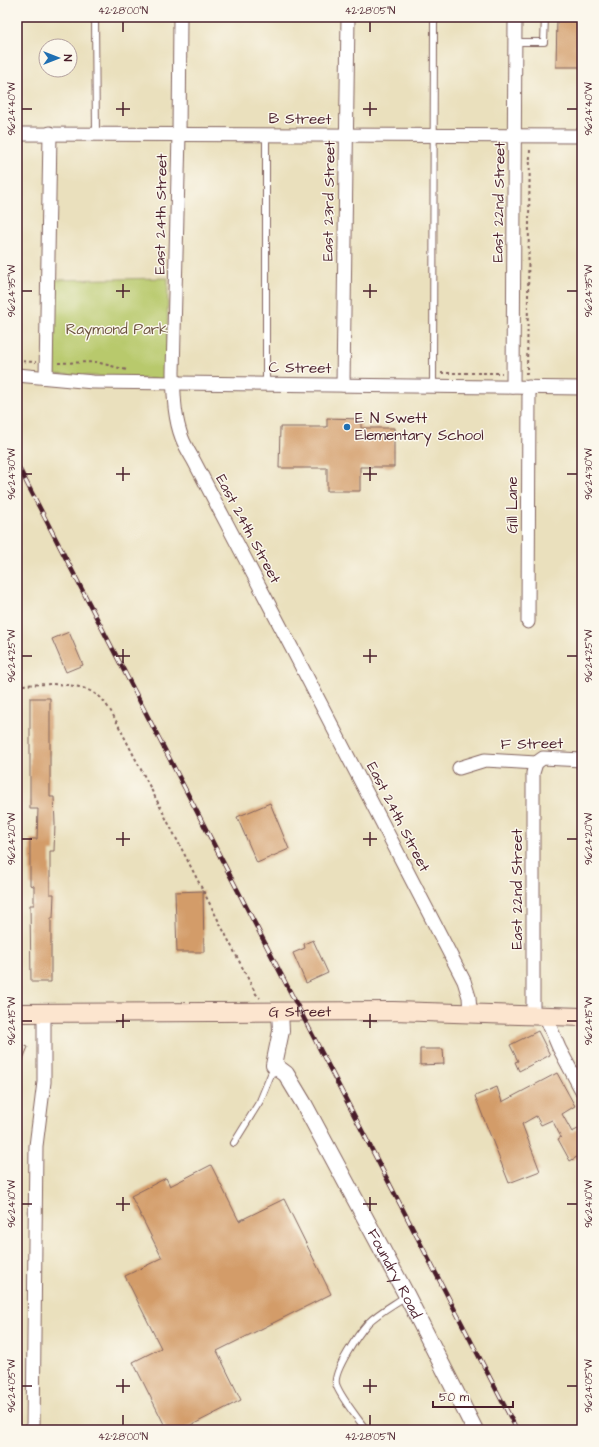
<svg xmlns="http://www.w3.org/2000/svg" width="599" height="1447" viewBox="0 0 599 1447" font-family="'Architects Daughter',sans-serif">
  <style>
    .green { fill: #b8c96c; stroke: #81744c }
    .building { fill: #d39c69 }
    .lines { fill: none; stroke-linecap: round; stroke-linejoin: round }
    .service-casing { stroke: #82635e; stroke-width: 8 }
    .minor-casing { stroke: #82635e; stroke-width: 15 }
    .tertiary-casing { stroke: #82635e; stroke-width: 18 }
    .secondary-casing { stroke: #82635e; stroke-width: 20 }
    .path { stroke: #82635e; stroke-width: 2; stroke-dasharray: 3 3; stroke-linecap: butt }
    .service { stroke: #fff; stroke-width: 6 }
    .minor { stroke: #fff; stroke-width: 13 }
    .tertiary { stroke: #fff; stroke-width: 16 }
    .secondary { stroke: #fce5cf; stroke-width: 18 }
    .rail-casing { stroke: #4a1f2b; stroke-width: 4.5 }
    .rail { stroke: #fbf7ec; stroke-width: 3; stroke-dasharray: 9; stroke-linecap: butt }
    .ticks { fill: none; stroke: #4a1f2b; stroke-width: 1.5 }
    .poi-dot { fill: #1f6fb2; stroke: #fbf7ec; stroke-width: 1.5 }
    .labels { text-anchor: middle; dominant-baseline: central; stroke-width: 3; stroke-linejoin: round; paint-order: stroke }
    .street-label { font-size: 15px; fill: #4a1f2b; stroke: #fbf7ec }
    .park-label { font-size: 15px; fill: #6b523e; stroke: #fbf7ec }
    .poi-label { font-size: 15px; fill: #4a1f2b; stroke: #fbf7ec; text-anchor: start }
    .neatline { fill: none; stroke: #4a1f2b; stroke-width: 1.5 }
    .ticks-label { font-size: 10px; text-anchor: middle; fill: #4a1f2b }
  </style>
  <rect width="100%" height="100%" fill="#fbf7ec"/>
  <filter id="ink" filterUnits="userSpaceOnUse"><feTurbulence type="fractalNoise" baseFrequency=".025" numOctaves="2"/><feDisplacementMap in="SourceGraphic" scale="8" xChannelSelector="R" yChannelSelector="G"/><feConvolveMatrix kernelMatrix="1 2 1 2 8 2 1 2 1" color-interpolation-filters="sRGB"/></filter>
  <filter id="wash" filterUnits="userSpaceOnUse"><feTurbulence type="fractalNoise" baseFrequency=".012" numOctaves="4" result="noise"/><feDisplacementMap in="SourceGraphic" scale="16" xChannelSelector="R" yChannelSelector="G"/><feGaussianBlur stdDeviation="0.9" result="paint"/><feColorMatrix in="noise" values="0 0 0 0 0 0 0 0 0 0 0 0 0 0 0 0 0 1.4 0 .05"/><feComposite in="paint" operator="in"/></filter>
  <g filter="url(#wash)">
    <rect width="100%" height="100%" fill="#eae0bd"/>
    <polygon class="green" points="168,278 167,380 49,374 51,280"/>
    <g id="blocks">
      <g class="building">
        <polygon points="557,17 582,17 582,67 556,67"/>
        <polygon points="327,418 361,419 361,428 394,428 394,467 360,467 360,491 327,491 327,468 279,468 280,427 327,427"/>
        <polygon points="69,632 83,665 66,672 52,639"/>
        <polygon points="30,698 50,698 50,797 54,797 55,824 54,851 50,851 50,894 54,894 53,918 51,918 51,982 31,982 30,905 34,905 34,886 30,885 30,839 37,839 38,809 30,809"/>
        <polygon points="270,803 289,849 257,863 237,817"/>
        <polygon points="203,891 204,952 177,952 175,892"/>
        <polygon points="313,940 328,973 306,983 293,953 305,948 304,944"/>
        <polygon points="538,1031 550,1055 519,1071 515,1062 518,1061 510,1045"/>
        <polygon points="17,1042 28,1047 17,1073"/>
        <polygon points="420,1049 443,1049 444,1064 420,1065"/>
        <polygon points="557,1073 575,1106 562,1114 572,1132 582,1127 582,1154 570,1161 558,1139 561,1137 552,1120 541,1125 536,1116 522,1124 540,1171 509,1183 475,1096 497,1087 502,1102"/>
        <polygon points="211,1165 239,1221 284,1199 331,1294 217,1351 241,1400 182,1430 167,1430 133,1362 161,1348 125,1276 162,1258 131,1196 166,1178 170,1186"/>
      </g>
    </g>
  </g>
  <g filter="url(#ink)">
    <use href="#blocks" fill-opacity="0" stroke="#82635e" stroke-width="1"/>
    <g class="lines">
      <defs>
        <g id="service">
          <polyline points="95,17 96,134"/>
          <polyline points="515,42 544,42 545,17"/>
          <polyline points="266,135 266,384"/>
          <polyline points="433,386 434,17"/>
          <polyline points="234,1143 260,1101 274,1067"/>
          <path d="M366 1430C358 1418 340 1397 336 1384 333 1371 359 1333 368 1323 379 1312 393 1305 406 1296"/>
        </g>
        <g id="minor">
          <path d="M180 17 179 135 173 373C174 395 174 417 182 438 185 446 190 454 194 461L297 658 464 981 469 997 470 1013"/>
          <polyline points="17,134 582,136"/>
          <polyline points="17,375 93,382 582,388"/>
          <polyline points="46,377 50,133"/>
          <polyline points="343,385 348,17"/>
          <polyline points="513,387 515,17"/>
          <polyline points="528,622 529,387"/>
          <polyline points="459,768 485,760 536,763 543,758 582,760"/>
          <polyline points="533,1015 533,773 536,763"/>
          <polyline points="545,1015 559,1048 582,1091"/>
          <polyline points="33,1430 36,1146 44,1082 44,1013"/>
        </g>
        <g id="tertiary">
          <path id="s1" d="M280 1012 281 1031 274 1065 286 1074 304 1104 407 1296 475 1430"/>
        </g>
        <g id="secondary">
          <path id="s2" d="M17 1013 393 1011 582 1017"/>
        </g>
      </defs>
      <use href="#service" class="service-casing"/>
      <use href="#minor" class="minor-casing"/>
      <use href="#tertiary" class="tertiary-casing"/>
      <use href="#secondary" class="secondary-casing"/>
      <g class="path">
        <polyline points="17,361 36,362"/>
        <polyline points="58,363 96,362 127,370"/>
        <polyline points="441,373 502,373"/>
        <polyline points="525,373 527,373 530,147"/>
        <path d="M17 685C44 685 79 679 101 698 105 702 109 709 112 713L256 994 260 998"/>
      </g>
      <use href="#service" class="service"/>
      <use href="#minor" class="minor"/>
      <use href="#tertiary" class="tertiary"/>
      <use href="#secondary" class="secondary"/>
      <defs>
        <polyline id="rail" points="17,464 517,1430"/>
      </defs>
      <use href="#rail" class="rail-casing"/>
      <use href="#rail" class="rail"/>
    </g>
  </g>
  <path class="ticks" d="M123 22V32M370 22V32M123 102V116M370 102V116M22 109H32M116 109H130M363 109H377M567 109H577M123 284V298M370 284V298M22 291H32M116 291H130M363 291H377M567 291H577M123 467V481M370 467V481M22 474H32M116 474H130M363 474H377M567 474H577M123 649V663M370 649V663M22 656H32M116 656H130M363 656H377M567 656H577M123 832V846M370 832V846M22 839H32M116 839H130M363 839H377M567 839H577M123 1014V1028M370 1014V1028M22 1021H32M116 1021H130M363 1021H377M567 1021H577M123 1197V1211M370 1197V1211M22 1204H32M116 1204H130M363 1204H377M567 1204H577M123 1379V1393M370 1379V1393M22 1386H32M116 1386H130M363 1386H377M567 1386H577M123 1415V1425M370 1415V1425"/>
  <circle class="poi-dot" cx="347" cy="427" r="4"/>
  <g class="labels">
    <g class="street-label">
      <text transform="translate(300 119) rotate(1)">B Street</text>
      <text transform="translate(329 201) rotate(-89)">East 23rd Street</text>
      <text transform="translate(499 202) rotate(-89)">East 22nd Street</text>
      <text transform="translate(161 214) rotate(-89)">East 24th Street</text>
      <text transform="translate(300 368) rotate(1)">C Street</text>
      <text transform="translate(512 505) rotate(-90)">Gill Lane</text>
      <text transform="translate(248 529) rotate(62)">East 24th Street</text>
      <text transform="translate(532 744) rotate(-1)">F Street</text>
      <text transform="translate(398 817) rotate(63)">East 24th Street</text>
      <text transform="translate(517 889) rotate(-90)">East 22nd Street</text>
      <text stroke="none"><textPath href="#s2" startOffset="283">G Street</textPath></text>
      <text stroke="none"><textPath href="#s1" startOffset="296">Foundry Road</textPath></text>
    </g>
    <g class="park-label">
      <text x="117" y="329">Raymond Park</text>
    </g>
    <g class="poi-label">
      <text x="355" y="418">E N Swett<tspan x="355" dy="17">Elementary School</tspan></text>
    </g>
  </g>
  <rect width="599" height="1447" fill="none" stroke="#fbf7ec" stroke-width="44"/>
  <g transform="translate(58 58) rotate(90)"><circle r="19" fill="#fbf7ec" stroke="#b4a19f"/>
  <path d="M0-3L7 15L0 10L-7 15Z" fill="#1f6fb2"/>
  <text y="-6" font-size="11" font-weight="bold" text-anchor="middle" fill="#4a1f2b">N</text>
  </g>
  <path d="M433 1401v6h80v-6" fill="none" stroke="#4a1f2b" stroke-width="2"/>
  <text x="439" y="1401" font-size="12" fill="#4a1f2b" stroke="#fbf7ec" stroke-width="3" paint-order="stroke">50 m</text>
  <rect x="22" y="22" width="555" height="1403" class="neatline"/>
  <g class="ticks-label">
    <text x="123" y="14">42°28'00"N</text>
    <text x="370" y="14">42°28'05"N</text>
    <text transform="translate(11 109) rotate(-90)" y="4">96°24'40"W</text>
    <text transform="translate(588 109) rotate(-90)" y="4">96°24'40"W</text>
    <text transform="translate(11 291) rotate(-90)" y="4">96°24'35"W</text>
    <text transform="translate(588 291) rotate(-90)" y="4">96°24'35"W</text>
    <text transform="translate(11 474) rotate(-90)" y="4">96°24'30"W</text>
    <text transform="translate(588 474) rotate(-90)" y="4">96°24'30"W</text>
    <text transform="translate(588 656) rotate(-90)" y="4">96°24'25"W</text>
    <text transform="translate(11 656) rotate(-90)" y="4">96°24'25"W</text>
    <text transform="translate(11 839) rotate(-90)" y="4">96°24'20"W</text>
    <text transform="translate(588 839) rotate(-90)" y="4">96°24'20"W</text>
    <text transform="translate(11 1021) rotate(-90)" y="4">96°24'15"W</text>
    <text transform="translate(588 1021) rotate(-90)" y="4">96°24'15"W</text>
    <text transform="translate(588 1204) rotate(-90)" y="4">96°24'10"W</text>
    <text transform="translate(11 1204) rotate(-90)" y="4">96°24'10"W</text>
    <text transform="translate(11 1386) rotate(-90)" y="4">96°24'05"W</text>
    <text transform="translate(588 1386) rotate(-90)" y="4">96°24'05"W</text>
    <text x="123" y="1440">42°28'00"N</text>
    <text x="370" y="1440">42°28'05"N</text>
  </g>
</svg>
